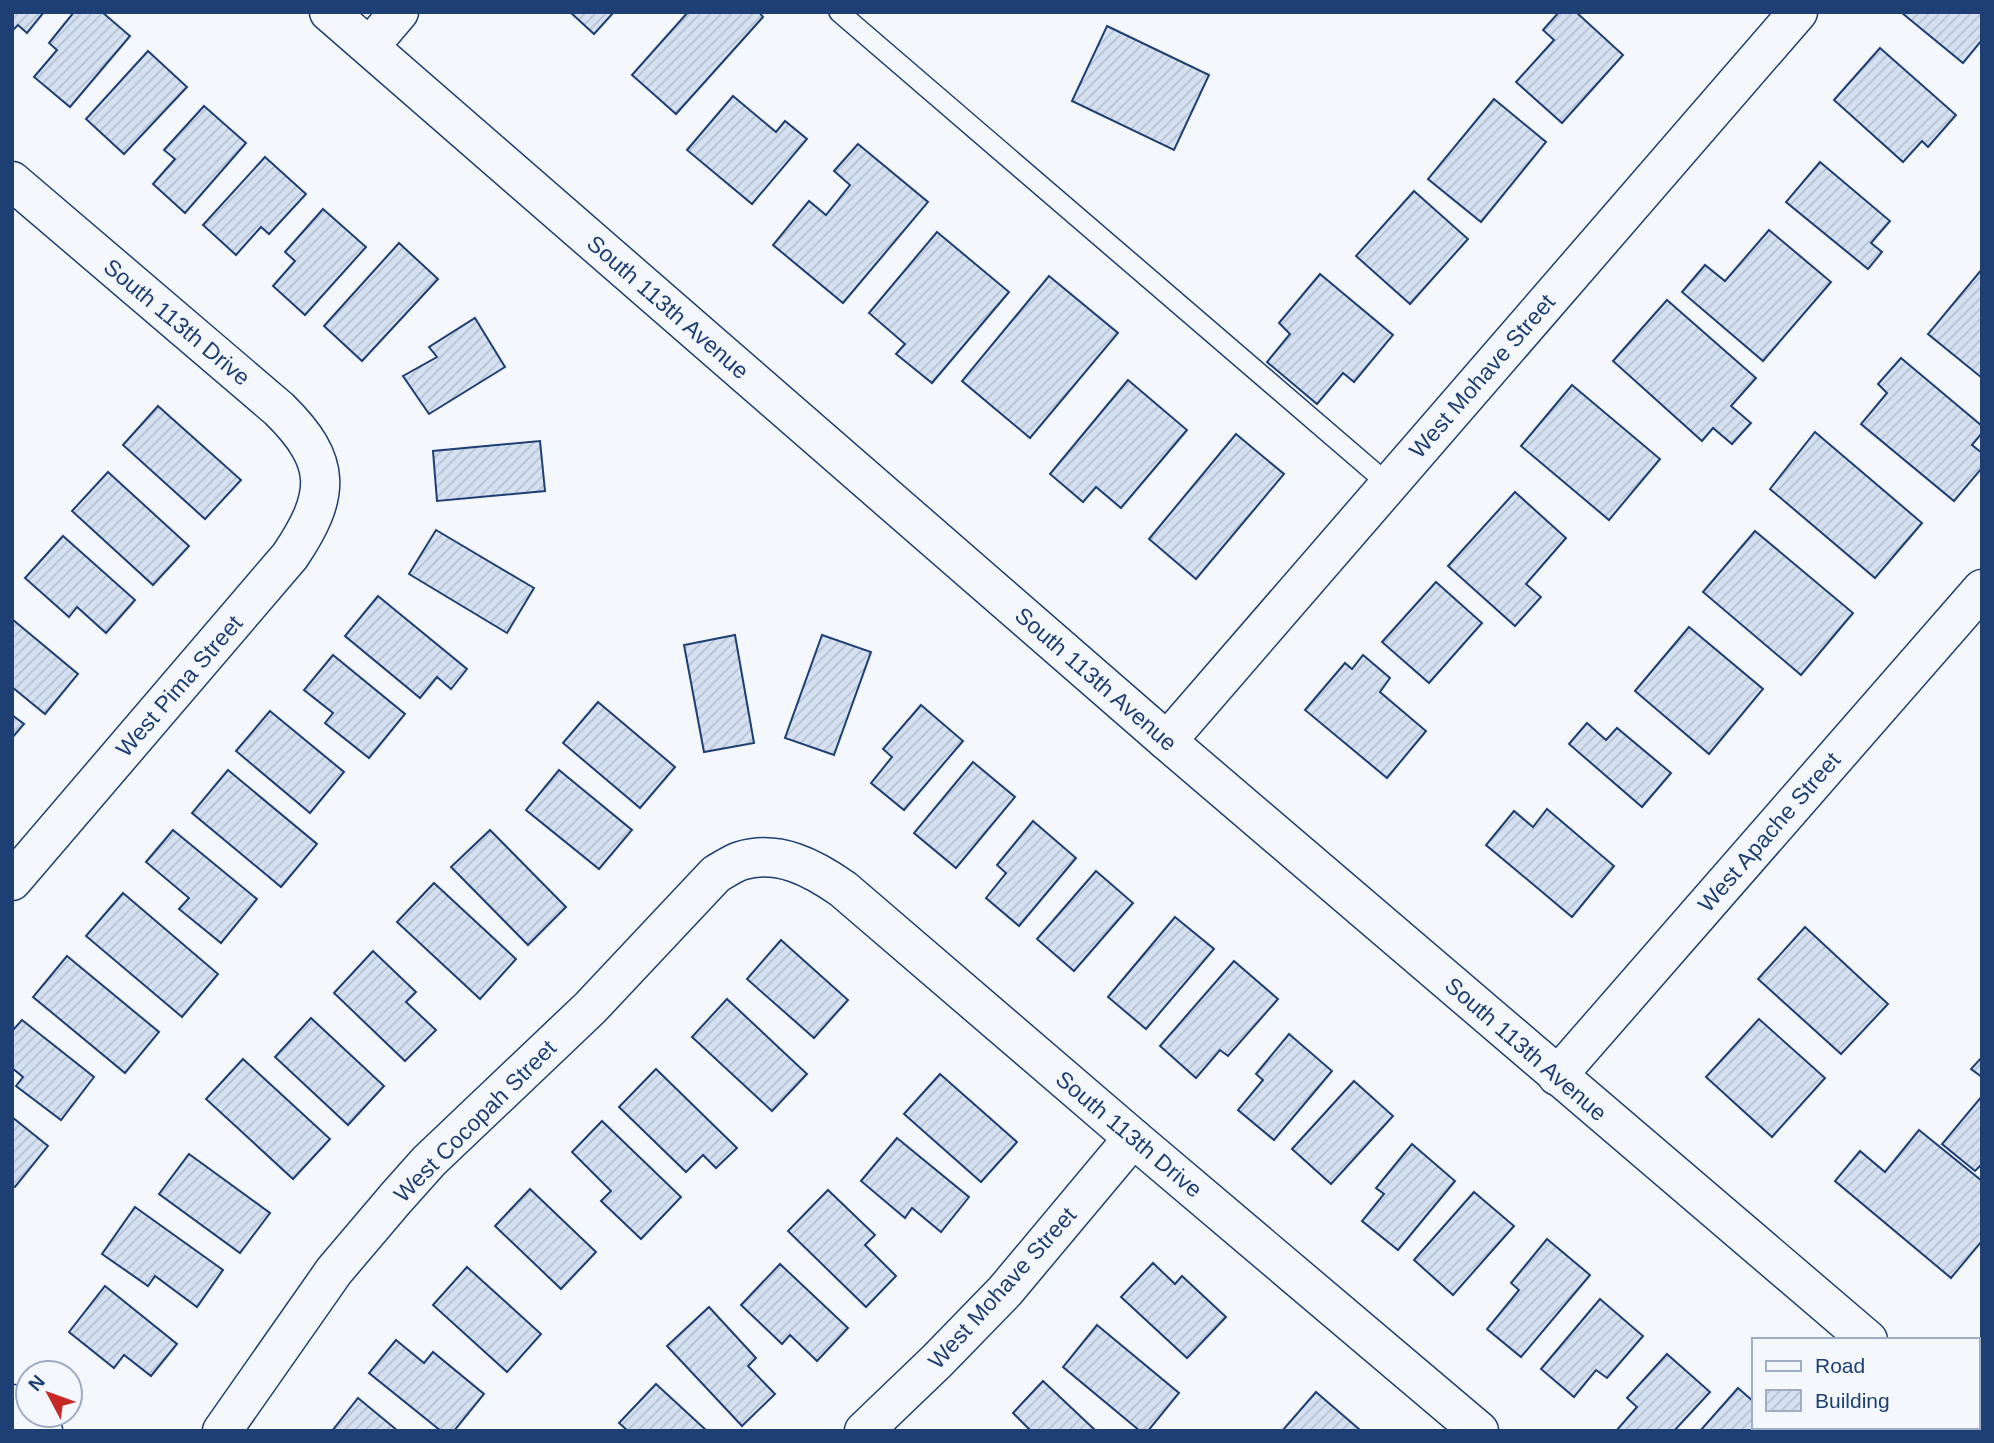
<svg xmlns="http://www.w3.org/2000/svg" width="1994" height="1443" viewBox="0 0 1994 1443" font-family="Helvetica,sans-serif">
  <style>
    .building { fill: url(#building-hatch); stroke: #1d3f73; stroke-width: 2 }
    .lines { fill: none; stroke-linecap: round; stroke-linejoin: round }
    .service-casing { stroke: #1d3f73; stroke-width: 22 }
    .minor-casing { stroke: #1d3f73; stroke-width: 41 }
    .tertiary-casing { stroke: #1d3f73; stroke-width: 41 }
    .service { stroke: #f4f7fb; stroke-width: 19 }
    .minor { stroke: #f4f7fb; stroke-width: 38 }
    .tertiary { stroke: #f4f7fb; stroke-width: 38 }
    .labels { text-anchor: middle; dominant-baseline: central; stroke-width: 5; stroke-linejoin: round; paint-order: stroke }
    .street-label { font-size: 23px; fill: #1d3f73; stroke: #f4f7fb }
  </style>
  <defs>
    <pattern id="building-hatch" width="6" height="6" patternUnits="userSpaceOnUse" patternTransform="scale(1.75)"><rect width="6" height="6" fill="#d5e0f0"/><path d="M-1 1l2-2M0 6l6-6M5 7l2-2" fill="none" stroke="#b6c1d1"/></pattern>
  </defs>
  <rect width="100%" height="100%" fill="#f4f7fb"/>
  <g class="building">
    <polygon points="12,12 44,12 27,33 18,25 12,31"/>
    <polygon points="74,12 102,12 130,36 70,107 34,77 57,50 49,43"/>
    <polygon points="570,12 614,12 594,34"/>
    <polygon points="688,12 759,12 763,17 676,114 632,75"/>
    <polygon points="1559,12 1576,12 1623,55 1562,123 1516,82 1554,40 1543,30"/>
    <polygon points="1982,12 1982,40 1963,63 1902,13"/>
    <polygon points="1107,26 1209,75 1174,150 1072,101"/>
    <polygon points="1880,48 1956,115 1928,147 1922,141 1903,162 1834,100"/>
    <polygon points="148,51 187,87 124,154 86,119"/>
    <polygon points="733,96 776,132 785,121 807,139 752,204 687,150"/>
    <polygon points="1494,99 1546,142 1481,222 1428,179"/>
    <polygon points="204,106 246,143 185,213 153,184 175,159 164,150"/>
    <polygon points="858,144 928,202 843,303 773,245 809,201 826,215 850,185 834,171"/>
    <polygon points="265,157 306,194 269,234 261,227 236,255 203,225"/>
    <polygon points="1820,162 1890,221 1871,243 1882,252 1868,269 1786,202"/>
    <polygon points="1414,191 1468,239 1410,304 1356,256"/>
    <polygon points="323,209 366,247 305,315 273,286 295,261 285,252"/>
    <polygon points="1769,230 1831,282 1763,361 1682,292 1705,265 1725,281"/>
    <polygon points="937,232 1009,292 932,383 896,354 905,344 869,313"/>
    <polygon points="399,243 438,279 362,361 324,326"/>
    <polygon points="1982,269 1982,378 1928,334"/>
    <polygon points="1320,274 1393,335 1354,382 1343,373 1317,404 1267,362 1290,334 1279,323"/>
    <polygon points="1049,276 1118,333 1030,438 962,381"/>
    <polygon points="1667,300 1756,378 1731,406 1751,423 1732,444 1713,428 1702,441 1613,361"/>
    <polygon points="475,318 505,367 429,414 403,376 437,357 429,347"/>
    <polygon points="1901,358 1982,426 1982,433 1972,445 1982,453 1982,468 1954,501 1861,424 1887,393 1878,384"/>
    <polygon points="1128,380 1187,430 1121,508 1096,487 1083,502 1050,474"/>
    <polygon points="1572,385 1660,459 1609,520 1521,446"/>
    <polygon points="158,406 241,480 205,519 123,445"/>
    <polygon points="1815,432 1922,523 1875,578 1770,489"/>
    <polygon points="1236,434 1284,474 1196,579 1149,539"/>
    <polygon points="540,441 545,491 437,501 433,451"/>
    <polygon points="108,472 189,546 153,585 72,511"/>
    <polygon points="1515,492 1566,538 1526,584 1541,597 1515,626 1448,566"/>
    <polygon points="436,530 534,588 507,633 409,574"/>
    <polygon points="1755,531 1853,613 1801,675 1703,592"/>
    <polygon points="63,536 135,600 106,633 77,607 69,617 25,578"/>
    <polygon points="1436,582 1482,623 1429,683 1382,642"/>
    <polygon points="378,596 467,669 451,689 437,677 420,698 345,636"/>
    <polygon points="12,619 78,674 45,714 12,687"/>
    <polygon points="1689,627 1763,689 1709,754 1635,691"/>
    <polygon points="735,635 754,743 704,752 684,645"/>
    <polygon points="822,635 871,652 834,755 785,738"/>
    <polygon points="333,655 405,714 369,758 325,723 333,713 304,690"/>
    <polygon points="1363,655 1390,678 1380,692 1426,731 1387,778 1305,710 1345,663 1352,669"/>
    <polygon points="598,702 675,767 640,808 563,743"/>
    <polygon points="921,705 963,741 904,810 871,783 892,757 883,749"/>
    <polygon points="270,711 344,772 310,813 236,751"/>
    <polygon points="12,715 24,724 12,738"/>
    <polygon points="1587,723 1606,740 1617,728 1671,773 1642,807 1569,744"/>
    <polygon points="973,762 1015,797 956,868 914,833"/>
    <polygon points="228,770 317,844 281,887 192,813"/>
    <polygon points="559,770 632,830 599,869 526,810"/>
    <polygon points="1547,809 1614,866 1572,917 1486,845 1514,811 1533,827"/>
    <polygon points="1033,821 1076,858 1019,926 986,898 1006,873 997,865"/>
    <polygon points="173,830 257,899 221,943 179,909 189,898 146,862"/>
    <polygon points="490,830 566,907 528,945 451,867"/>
    <polygon points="1096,871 1133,903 1074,971 1037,939"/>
    <polygon points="434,883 516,959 480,999 397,922"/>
    <polygon points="123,893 218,974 182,1017 86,936"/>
    <polygon points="1175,917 1214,949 1146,1029 1108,997"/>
    <polygon points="1805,927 1888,1004 1841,1054 1758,979"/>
    <polygon points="781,940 848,1000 814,1038 747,979"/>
    <polygon points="373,951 416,992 406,1002 436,1030 405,1061 334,993"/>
    <polygon points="67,956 159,1032 125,1073 33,997"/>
    <polygon points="1234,961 1278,999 1228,1056 1220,1050 1196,1078 1160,1046"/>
    <polygon points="727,999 807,1074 772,1111 692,1037"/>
    <polygon points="311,1018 384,1086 348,1125 275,1057"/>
    <polygon points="1759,1019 1825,1078 1772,1137 1706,1077"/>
    <polygon points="22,1020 94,1077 61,1120 16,1086 23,1077 12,1068 12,1031"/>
    <polygon points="1289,1034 1332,1071 1274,1140 1238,1110 1263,1080 1256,1074"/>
    <polygon points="1982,1057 1982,1077 1971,1069"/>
    <polygon points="243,1059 330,1139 293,1179 206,1099"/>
    <polygon points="656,1069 737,1148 716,1168 703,1155 686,1172 619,1107"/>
    <polygon points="940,1074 1017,1142 981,1182 904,1114"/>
    <polygon points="1354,1081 1393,1116 1331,1184 1292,1149"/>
    <polygon points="1982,1096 1982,1164 1975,1171 1942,1144"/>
    <polygon points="12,1117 48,1146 15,1187 12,1185"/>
    <polygon points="602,1121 681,1197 641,1239 601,1201 611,1191 572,1152"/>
    <polygon points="1919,1130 1982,1181 1982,1241 1951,1278 1835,1181 1860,1151 1885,1172"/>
    <polygon points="897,1138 969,1197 941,1232 912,1208 905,1218 861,1181"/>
    <polygon points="1412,1144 1455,1181 1398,1250 1362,1221 1384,1194 1376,1188"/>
    <polygon points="189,1154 270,1213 240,1253 159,1194"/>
    <polygon points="530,1189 596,1252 561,1289 495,1226"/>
    <polygon points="828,1190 875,1235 865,1245 896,1276 866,1307 788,1231"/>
    <polygon points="1474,1192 1514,1226 1453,1295 1414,1260"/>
    <polygon points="135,1207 223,1270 197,1307 155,1276 148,1286 102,1254"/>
    <polygon points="1547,1239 1590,1275 1521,1357 1487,1329 1519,1290 1511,1283"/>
    <polygon points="1153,1263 1175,1284 1182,1276 1226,1317 1187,1358 1121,1297"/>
    <polygon points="780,1264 848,1328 817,1361 790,1335 782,1344 741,1305"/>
    <polygon points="467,1267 541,1334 507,1372 433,1305"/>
    <polygon points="105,1286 177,1344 151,1376 124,1355 114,1368 69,1332"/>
    <polygon points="1600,1299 1643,1336 1607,1378 1596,1370 1574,1397 1541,1369"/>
    <polygon points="709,1307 756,1358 748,1366 775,1394 742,1426 667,1346"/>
    <polygon points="1097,1325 1179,1393 1148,1431 1140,1431 1063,1367"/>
    <polygon points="396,1340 424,1363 433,1352 484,1394 454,1431 441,1431 369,1373"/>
    <polygon points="1667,1354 1710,1392 1674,1431 1616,1431 1637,1407 1627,1398"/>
    <polygon points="1043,1381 1096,1431 1031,1431 1013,1413"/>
    <polygon points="656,1384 707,1431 628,1431 619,1423"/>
    <polygon points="1738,1388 1754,1402 1754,1427 1777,1427 1774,1431 1700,1431"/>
    <polygon points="1316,1392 1360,1430 1360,1431 1282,1431"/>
    <polygon points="358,1398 398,1431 332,1431"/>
  </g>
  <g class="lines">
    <defs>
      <polyline id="service" points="839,12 1388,484"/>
      <g id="minor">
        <polyline points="370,46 399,12"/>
        <path d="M12 181 279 409C333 462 331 495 290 556L12 881"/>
        <polyline points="1167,741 1798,12"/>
        <polyline points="1557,1076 1982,589"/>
        <polyline points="1978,1371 1982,1367"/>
        <polyline points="12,1404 43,1431"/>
        <path d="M222 1431 334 1271 396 1198 429 1161 590 1008 716 874C723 870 732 864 740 861 778 849 813 868 843 889L1133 1138 1479 1431"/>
        <polyline points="864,1431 937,1361 1005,1291 1133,1138"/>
      </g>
      <g id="tertiary">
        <polyline points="329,12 1167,741 1868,1340"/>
        <polyline points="1970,1427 1974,1431"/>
      </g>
    </defs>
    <use href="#service" class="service-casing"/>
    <use href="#minor" class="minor-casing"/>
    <use href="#tertiary" class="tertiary-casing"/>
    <use href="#service" class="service"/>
    <use href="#minor" class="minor"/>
    <use href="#tertiary" class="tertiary"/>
  </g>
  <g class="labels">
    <g class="street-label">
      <text transform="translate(668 307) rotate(41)">South 113th Avenue</text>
      <text transform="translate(177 322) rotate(40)">South 113th Drive</text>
      <text transform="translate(1482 376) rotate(-49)">West Mohave Street</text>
      <text transform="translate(1096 679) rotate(41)">South 113th Avenue</text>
      <text transform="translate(179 686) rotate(-49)">West Pima Street</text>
      <text transform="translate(1769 832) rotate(-49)">West Apache Street</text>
      <text transform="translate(1526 1049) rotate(41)">South 113th Avenue</text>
      <text transform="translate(475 1121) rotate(-45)">West Cocopah Street</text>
      <text transform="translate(1129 1134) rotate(40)">South 113th Drive</text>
      <text transform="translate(1002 1288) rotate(-48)">West Mohave Street</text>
    </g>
  </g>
  <rect width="1994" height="1443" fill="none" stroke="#1d3f73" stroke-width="28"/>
  <rect x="1752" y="1338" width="228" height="91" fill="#f4f7fb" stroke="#9eadc5" stroke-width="2"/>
  <rect x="1766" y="1361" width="35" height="10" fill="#f4f7fb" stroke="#9eadc5" stroke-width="2"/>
  <text x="1815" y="1373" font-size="21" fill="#1d3f73">Road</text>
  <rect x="1766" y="1390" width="35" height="21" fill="url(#building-hatch)" stroke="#9eadc5" stroke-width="2"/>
  <text x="1815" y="1408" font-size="21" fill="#1d3f73">Building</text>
  <g transform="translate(49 1394) rotate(311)"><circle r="33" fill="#f4f7fb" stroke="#9eadc5" stroke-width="2"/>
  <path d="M0-5L12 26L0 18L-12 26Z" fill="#c62828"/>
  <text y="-10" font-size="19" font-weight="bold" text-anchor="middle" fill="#1d3f73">N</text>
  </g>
</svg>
